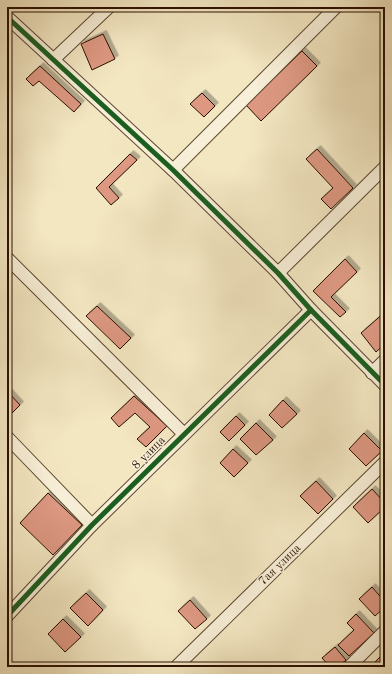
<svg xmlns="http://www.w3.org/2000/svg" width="392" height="674" viewBox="0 0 392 674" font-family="'Old Standard TT',serif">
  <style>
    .building { fill: #dd9882; stroke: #2b1000; filter: url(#shadow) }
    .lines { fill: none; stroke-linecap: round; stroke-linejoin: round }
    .minor-casing { stroke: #5d4630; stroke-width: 14 }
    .minor { stroke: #f7efd7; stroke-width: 12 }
    .cycleway-casing { stroke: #f7efd7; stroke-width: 8 }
    .cycleway { stroke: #1b5e20; stroke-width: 5 }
    .labels { text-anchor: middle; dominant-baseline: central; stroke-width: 3; stroke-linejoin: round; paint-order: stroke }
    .street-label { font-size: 12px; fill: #2b1000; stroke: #f7efd7 }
  </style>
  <defs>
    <filter id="shadow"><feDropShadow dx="3.5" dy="-3.5" stdDeviation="0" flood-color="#0004"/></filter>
  </defs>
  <rect width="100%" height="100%" fill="#f3e7c2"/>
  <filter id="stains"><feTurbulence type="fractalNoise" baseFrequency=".005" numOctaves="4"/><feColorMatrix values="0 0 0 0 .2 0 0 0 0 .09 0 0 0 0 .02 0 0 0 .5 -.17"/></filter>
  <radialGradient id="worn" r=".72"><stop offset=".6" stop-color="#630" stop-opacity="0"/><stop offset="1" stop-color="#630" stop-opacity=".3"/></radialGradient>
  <g class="building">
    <polygon points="103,34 115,59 92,70 81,44"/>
    <polygon points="302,51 317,66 261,121 246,105"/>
    <polygon points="40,66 81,104 74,112 39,81 33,86 26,79"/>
    <polygon points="202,93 215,106 204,117 190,104"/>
    <polygon points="317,149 353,188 331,209 321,199 333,188 306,159"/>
    <polygon points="130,154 137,160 109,187 119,198 111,205 96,188"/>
    <polygon points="345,259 357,272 331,297 346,312 340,317 313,291"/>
    <polygon points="97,306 131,338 120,349 86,316"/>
    <polygon points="385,312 385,344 376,352 361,333"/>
    <polygon points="8,392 20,405 7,418 7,393"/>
    <polygon points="134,396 167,426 146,447 137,439 150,427 135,413 119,427 111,418"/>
    <polygon points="283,400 297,414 282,428 269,415"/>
    <polygon points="236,416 245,425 229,441 220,432"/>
    <polygon points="256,423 273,440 256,455 240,439"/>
    <polygon points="364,433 382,451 366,466 349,449"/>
    <polygon points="233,449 248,463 234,477 220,463"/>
    <polygon points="316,481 333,499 318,514 300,496"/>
    <polygon points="372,489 385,503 385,507 368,523 353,507"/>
    <polygon points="48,493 82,525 53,555 20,523"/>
    <polygon points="372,587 385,602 385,607 375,616 359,599"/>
    <polygon points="86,593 103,610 88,626 70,608"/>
    <polygon points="190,600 207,619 195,629 178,611"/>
    <polygon points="356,614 374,633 349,656 338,645 354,630 347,623"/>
    <polygon points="63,619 81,637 65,652 48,634"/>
    <polygon points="335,647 346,660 338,667 330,667 322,658"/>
    <polygon points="385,652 385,667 374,667 372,665"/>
  </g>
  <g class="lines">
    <defs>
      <g id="minor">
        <polyline points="7,17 173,170 278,273 311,310 385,385"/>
        <polyline points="53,60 109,7"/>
        <polyline points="173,170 336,7"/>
        <polyline points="7,258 184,434"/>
        <polyline points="278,273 385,167"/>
        <polyline points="372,373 385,360"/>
        <polyline points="7,437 92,525"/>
        <polyline points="7,616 92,525 311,310"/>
        <polyline points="176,667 385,462"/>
        <polyline points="349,667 385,631"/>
      </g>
    </defs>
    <use href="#minor" class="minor-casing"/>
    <use href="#minor" class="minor"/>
    <defs>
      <g id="cycleway">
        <polyline points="7,17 173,170 278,273 311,310 385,385"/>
        <polyline points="7,616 92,525 311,310"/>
      </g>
    </defs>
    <use href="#cycleway" class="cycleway-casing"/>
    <use href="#cycleway" class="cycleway"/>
  </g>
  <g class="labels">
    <g class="street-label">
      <text transform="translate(149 453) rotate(-45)">8 улица</text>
      <text transform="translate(280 565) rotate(-44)">7ая улица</text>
    </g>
  </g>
  <rect width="392" height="674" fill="none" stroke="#f3e7c2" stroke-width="24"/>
  <rect x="8" y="8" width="376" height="658" fill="none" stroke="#2b1000" stroke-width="2"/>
  <rect x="12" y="12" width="368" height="650" fill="none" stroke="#2b1000"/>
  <rect width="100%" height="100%" filter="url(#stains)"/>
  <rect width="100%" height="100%" fill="url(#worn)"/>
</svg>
